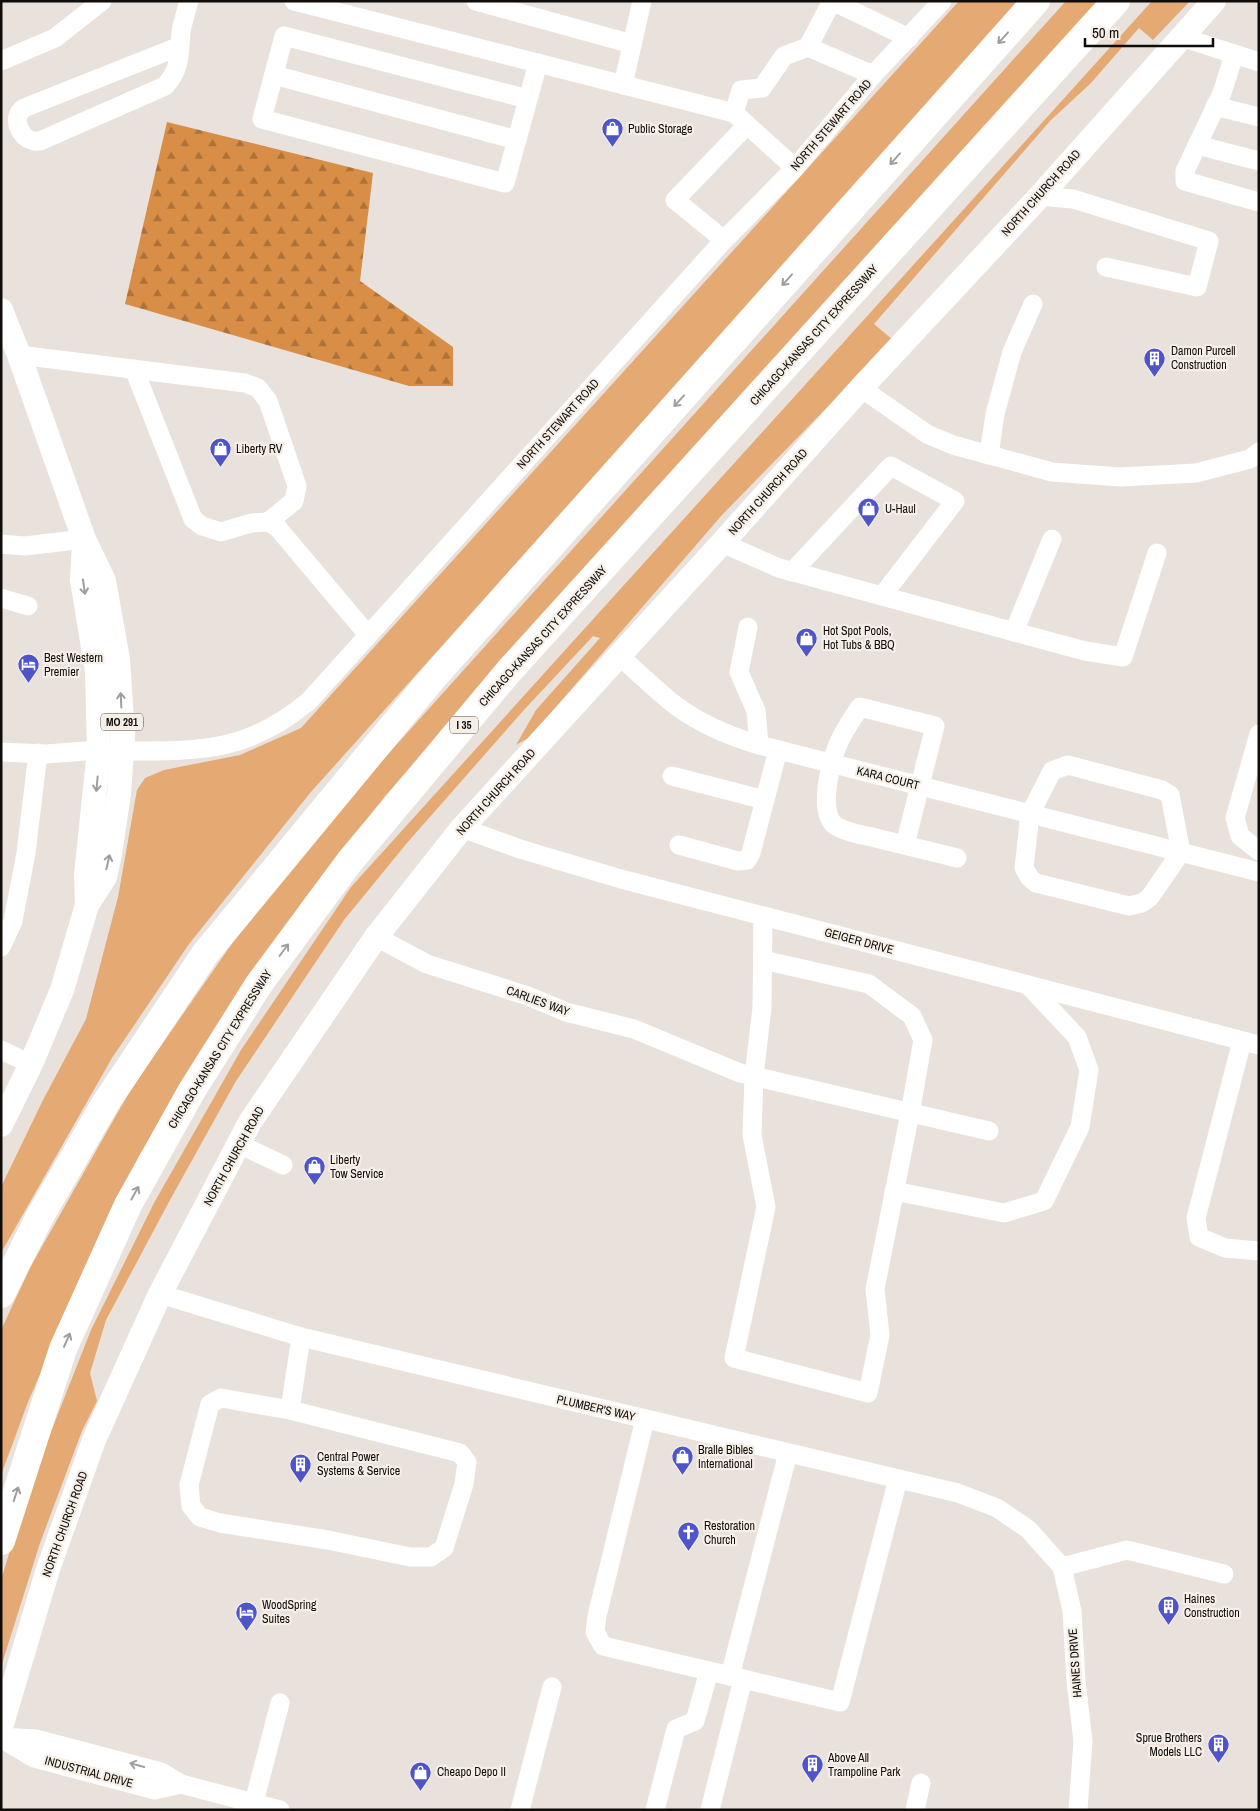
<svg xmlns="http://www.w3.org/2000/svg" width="1260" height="1811" viewBox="0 0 1260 1811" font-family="'Archivo Narrow',sans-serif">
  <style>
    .green { fill: #e5a973 }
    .forest { fill: url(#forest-firs) }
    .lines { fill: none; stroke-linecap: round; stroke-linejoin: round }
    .minor { stroke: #fff; stroke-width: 19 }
    .major { stroke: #fff; stroke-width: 24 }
    .highway { stroke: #fff; stroke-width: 28 }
    .oneway { stroke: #9f9e9d }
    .labels { text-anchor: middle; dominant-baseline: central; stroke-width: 4.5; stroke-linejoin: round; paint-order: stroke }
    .shield { fill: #f6efe8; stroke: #54504d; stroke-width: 1 }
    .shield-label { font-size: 11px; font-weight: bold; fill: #0f0c0a }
    .street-label { font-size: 12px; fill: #0f0c0a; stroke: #f6efe8 }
    .poi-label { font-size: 12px; fill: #0f0c0a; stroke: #f6efe8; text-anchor: start }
  </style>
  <defs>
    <pattern id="forest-firs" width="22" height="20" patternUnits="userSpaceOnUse" patternTransform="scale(1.25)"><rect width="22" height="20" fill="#d88e47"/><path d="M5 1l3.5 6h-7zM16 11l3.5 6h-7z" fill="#ae7239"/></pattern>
  </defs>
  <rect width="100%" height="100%" fill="#e9e1db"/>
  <g class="green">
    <polygon points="959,1 1020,1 310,793 189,944 112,1058 1,1253 1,1187 43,1100 86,1019 118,897 137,790 145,778 164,770 240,755 301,728"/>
    <polygon points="1066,1 1098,1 638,509 386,795 305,898 226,1015 139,1156 79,1285 28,1402 1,1475 1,1330 31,1266 131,1089 240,932 317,833"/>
    <polygon points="1152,1 1190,1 1153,40 1139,28 1091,83 1050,121 874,324 893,340 722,515 530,737 516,745 536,710 600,638 593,636 523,711 407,843 344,920 236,1081 170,1200 106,1320 90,1373 97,1401 82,1431 40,1543 1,1667 1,1580 30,1485 91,1330 154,1203 241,1050 351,887"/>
  </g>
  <polygon class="forest" points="167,122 373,173 360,281 453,347 453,386 409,386 125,304"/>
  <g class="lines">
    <g class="minor">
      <polyline points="294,1 734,113 795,168"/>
      <polyline points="476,1 632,44"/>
      <polyline points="1181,37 1259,62"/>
      <path d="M180 46 24 108C9 118 22 144 40 141L165 86C181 69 179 54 181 32 183 22 186 11 189 1"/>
      <polyline points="808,47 873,75"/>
      <polyline points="1234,55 1222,93 1185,171 1185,181 1259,202"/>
      <polyline points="1,61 55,38 102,1"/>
      <polyline points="274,75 517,140"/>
      <polyline points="623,85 642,1"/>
      <polyline points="528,99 284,36 262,119 505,183 538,63"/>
      <polyline points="1215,106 1259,117"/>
      <polyline points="734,113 741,90 762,88 784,56 808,47 832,1 909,38"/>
      <polyline points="1197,145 1259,161"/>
      <polyline points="1040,196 1073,199 1209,241 1197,287 1106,267"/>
      <polyline points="724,240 675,200 747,125"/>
      <polyline points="19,355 245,383 258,388 268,401 297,486 294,501 268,522"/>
      <polyline points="134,369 193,519 202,526 221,532 251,523 268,522 277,527 368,635"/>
      <polyline points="861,388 927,434 953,445 1052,472 1120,477 1196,473 1250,459 1259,452"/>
      <polyline points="989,455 995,414 1012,352 1033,304"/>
      <polyline points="722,543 779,568 1085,651 1123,657 1157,553"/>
      <polyline points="1,544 25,546 84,539"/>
      <polyline points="792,572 891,466 955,501 882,596"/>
      <polyline points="1,598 28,606"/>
      <polyline points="748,627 739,672 756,711 759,745"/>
      <polyline points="1014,632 1052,539"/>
      <path d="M619 656C638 672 656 690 675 705 700 724 729 736 759 745L1259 872"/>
      <polyline points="1259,734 1235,818 1240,836 1259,851"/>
      <path d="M122 751C201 751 246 753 309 701L724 240 795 168 873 75 942 1"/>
      <polyline points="1,752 46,754 99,750"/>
      <polygon points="1068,765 1162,790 1170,795 1181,852 1150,897 1142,903 1129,906 1036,883 1030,878 1024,868 1030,814 1052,771"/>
      <polyline points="672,776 765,800"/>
      <polyline points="462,828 520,849 621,879 1259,1045"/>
      <polyline points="679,845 738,861 747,860 751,853 778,750"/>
      <path d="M905 845 935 726 860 707C854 716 847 726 842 736 832 753 816 813 836 826 847 833 863 835 876 838 903 845 930 851 957 858"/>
      <polyline points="376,937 427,964 528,996 566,1012 634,1029 740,1073 989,1131"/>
      <polyline points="1,947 13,921 26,853 38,753"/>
      <polyline points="763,960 869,984 912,1016 923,1040 910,1113 875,1289 880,1335 868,1393 734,1358 766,1207 752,1135 754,1076 762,1008 763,916"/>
      <polyline points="1242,1041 1196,1218 1199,1237 1225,1248 1259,1251"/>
      <polyline points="1,1050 31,1064"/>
      <polyline points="239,1144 283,1165"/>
      <polyline points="894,1191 1004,1213 1044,1201 1080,1127 1089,1070 1077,1037 1028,985"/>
      <polyline points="160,1294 301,1337 958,1493 997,1508 1028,1529 1062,1567 1072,1611 1076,1681 1083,1741 1078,1810"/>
      <polyline points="290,1410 221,1398 210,1404 189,1485 191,1506 200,1517 220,1523 328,1540 410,1557 431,1557 444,1548 464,1484 467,1462 460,1453 290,1410 301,1337"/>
      <polyline points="645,1419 597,1616 595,1632 603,1646 743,1679"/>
      <polyline points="1062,1567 1127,1550 1224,1574"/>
      <polyline points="730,1676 788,1453"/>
      <polyline points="1,1737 36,1739 161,1772 181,1784 280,1810"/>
      <polyline points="2,1739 34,1758 155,1790 181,1784"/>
      <polyline points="252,1810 280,1703"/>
      <polyline points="520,1810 552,1687"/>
      <polyline points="655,1810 676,1729 695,1721 709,1671"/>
      <polyline points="710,1810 743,1679 840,1702 898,1479"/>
      <polyline points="915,1810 921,1783"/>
    </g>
    <g class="major">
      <polyline points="1,310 19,355 84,539 104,581 118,659 123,736 119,794 110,854 105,877 87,905 62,990 31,1064 1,1125"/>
      <polyline points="84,541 82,580 97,672 99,750 86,875 87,905"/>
      <polyline points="1,1727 48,1569 94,1440 160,1294 250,1122 376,937 462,828 722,543 861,388 1040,196 1214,1"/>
    </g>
    <g class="highway">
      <polyline points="1,1294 39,1218 105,1104 205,954 431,680 1036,1"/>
      <polyline points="1,1541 63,1349 128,1205 191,1092 259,984 350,861 509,671 1116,1"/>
    </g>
  </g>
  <defs><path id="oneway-shaft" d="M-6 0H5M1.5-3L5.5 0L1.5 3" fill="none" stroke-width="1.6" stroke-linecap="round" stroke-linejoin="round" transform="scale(1.25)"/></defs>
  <g class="oneway">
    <use href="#oneway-shaft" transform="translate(1003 38) rotate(132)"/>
    <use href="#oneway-shaft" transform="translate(895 159) rotate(132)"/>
    <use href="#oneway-shaft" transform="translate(787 280) rotate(132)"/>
    <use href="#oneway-shaft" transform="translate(679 401) rotate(132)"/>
    <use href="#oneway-shaft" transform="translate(84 587) rotate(82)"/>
    <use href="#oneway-shaft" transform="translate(121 700) rotate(-93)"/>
    <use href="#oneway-shaft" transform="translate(97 784) rotate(95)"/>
    <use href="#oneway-shaft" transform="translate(108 862) rotate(-77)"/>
    <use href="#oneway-shaft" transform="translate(284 950) rotate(-53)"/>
    <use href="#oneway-shaft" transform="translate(135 1193) rotate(-61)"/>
    <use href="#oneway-shaft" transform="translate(67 1340) rotate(-66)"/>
    <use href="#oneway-shaft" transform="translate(16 1494) rotate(-72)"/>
    <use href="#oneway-shaft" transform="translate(137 1765) rotate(-165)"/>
  </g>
  <defs>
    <symbol id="shop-pin" viewBox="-11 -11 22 30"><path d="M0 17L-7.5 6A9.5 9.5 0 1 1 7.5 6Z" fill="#4e54ca" stroke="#f6efe8"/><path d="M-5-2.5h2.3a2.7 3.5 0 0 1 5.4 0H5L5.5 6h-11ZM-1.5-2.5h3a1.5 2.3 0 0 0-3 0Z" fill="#fff"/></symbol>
    <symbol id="building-pin" viewBox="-11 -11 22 30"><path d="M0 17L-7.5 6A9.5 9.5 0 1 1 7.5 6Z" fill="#4e54ca" stroke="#f6efe8"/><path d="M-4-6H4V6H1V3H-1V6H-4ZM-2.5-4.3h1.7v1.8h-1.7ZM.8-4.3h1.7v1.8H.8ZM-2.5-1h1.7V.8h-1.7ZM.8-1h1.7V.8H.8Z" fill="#fff"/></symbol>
    <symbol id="hotel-pin" viewBox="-11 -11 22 30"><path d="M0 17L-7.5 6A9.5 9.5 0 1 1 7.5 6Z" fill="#4e54ca" stroke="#f6efe8"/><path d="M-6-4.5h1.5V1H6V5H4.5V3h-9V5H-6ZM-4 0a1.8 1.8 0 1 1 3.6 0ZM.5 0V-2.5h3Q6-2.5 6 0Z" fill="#fff"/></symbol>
    <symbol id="church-pin" viewBox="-11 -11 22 30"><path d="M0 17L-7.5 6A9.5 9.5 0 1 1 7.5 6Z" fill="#4e54ca" stroke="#f6efe8"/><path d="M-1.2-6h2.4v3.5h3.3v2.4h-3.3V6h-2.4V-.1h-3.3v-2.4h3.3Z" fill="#fff"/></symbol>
  </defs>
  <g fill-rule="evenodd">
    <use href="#shop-pin" x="600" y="116" width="25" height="34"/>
    <use href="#building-pin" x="1142" y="346" width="25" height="34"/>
    <use href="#shop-pin" x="208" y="436" width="25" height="34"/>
    <use href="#shop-pin" x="856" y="496" width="25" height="34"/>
    <use href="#shop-pin" x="794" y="626" width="25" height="34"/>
    <use href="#hotel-pin" x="16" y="652" width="25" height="34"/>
    <use href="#shop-pin" x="302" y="1154" width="25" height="34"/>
    <use href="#shop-pin" x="670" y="1444" width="25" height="34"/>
    <use href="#building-pin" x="288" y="1452" width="25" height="34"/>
    <use href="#church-pin" x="676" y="1520" width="25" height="34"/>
    <use href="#building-pin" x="1156" y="1594" width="25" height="34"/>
    <use href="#hotel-pin" x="234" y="1600" width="25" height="34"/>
    <use href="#building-pin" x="1206" y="1732" width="25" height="34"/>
    <use href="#building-pin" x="800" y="1752" width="25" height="34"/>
    <use href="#shop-pin" x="408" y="1760" width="25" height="34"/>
  </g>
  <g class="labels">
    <g class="shield">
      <rect x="101" y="713.5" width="42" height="17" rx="4"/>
      <rect x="450" y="716.5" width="28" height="17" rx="4"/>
    </g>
    <g class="shield-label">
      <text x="122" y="722">MO 291</text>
      <text x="464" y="725">I 35</text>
    </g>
    <g class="street-label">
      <text transform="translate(831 125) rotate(-49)">NORTH STEWART ROAD</text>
      <text transform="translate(1041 193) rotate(-48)">NORTH CHURCH ROAD</text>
      <text transform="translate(814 335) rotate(-48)">CHICAGO-KANSAS CITY EXPRESSWAY</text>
      <text transform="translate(558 424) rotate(-48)">NORTH STEWART ROAD</text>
      <text transform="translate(768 492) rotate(-48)">NORTH CHURCH ROAD</text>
      <text transform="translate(543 636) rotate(-48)">CHICAGO-KANSAS CITY EXPRESSWAY</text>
      <text transform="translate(888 778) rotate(14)">KARA COURT</text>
      <text transform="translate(496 792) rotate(-48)">NORTH CHURCH ROAD</text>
      <text transform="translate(859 941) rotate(15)">GEIGER DRIVE</text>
      <text transform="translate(538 1001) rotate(20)">CARLIES WAY</text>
      <text transform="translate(220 1049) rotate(-58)">CHICAGO-KANSAS CITY EXPRESSWAY</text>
      <text transform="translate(234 1156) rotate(-61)">NORTH CHURCH ROAD</text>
      <text transform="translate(596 1408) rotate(13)">PLUMBER'S WAY</text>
      <text transform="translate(65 1524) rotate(-70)">NORTH CHURCH ROAD</text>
      <text transform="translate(1075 1663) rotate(-94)">HAINES DRIVE</text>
      <text transform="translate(89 1772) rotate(15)">INDUSTRIAL DRIVE</text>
    </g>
    <g class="poi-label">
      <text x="628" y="129">Public Storage</text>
      <text x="1171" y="351">Damon Purcell<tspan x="1171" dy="14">Construction</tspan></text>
      <text x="236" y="449">Liberty RV</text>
      <text x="885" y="509">U-Haul</text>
      <text x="823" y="631">Hot Spot Pools,<tspan x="823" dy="14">Hot Tubs &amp; BBQ</tspan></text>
      <text x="44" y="658">Best Western<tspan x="44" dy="14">Premier</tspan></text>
      <text x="330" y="1160">Liberty<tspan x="330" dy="14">Tow Service</tspan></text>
      <text x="698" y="1450">Bralle Bibles<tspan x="698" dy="14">International</tspan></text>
      <text x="317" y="1457">Central Power<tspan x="317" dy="14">Systems &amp; Service</tspan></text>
      <text x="704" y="1526">Restoration<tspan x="704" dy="14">Church</tspan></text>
      <text x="1184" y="1599">Haines<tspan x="1184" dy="14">Construction</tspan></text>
      <text x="262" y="1605">WoodSpring<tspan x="262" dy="14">Suites</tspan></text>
      <text x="1202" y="1738" text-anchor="end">Sprue Brothers<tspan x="1202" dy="14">Models LLC</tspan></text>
      <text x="828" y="1758">Above All<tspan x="828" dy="14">Trampoline Park</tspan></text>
      <text x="437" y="1772">Cheapo Depo II</text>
    </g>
  </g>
  <rect width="1260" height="1811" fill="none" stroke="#0f0c0a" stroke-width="5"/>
  <path d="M1085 38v8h128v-8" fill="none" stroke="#0f0c0a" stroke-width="2.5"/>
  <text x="1092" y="38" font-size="15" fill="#0f0c0a" stroke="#f6efe8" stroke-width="4" paint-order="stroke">50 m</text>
</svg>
